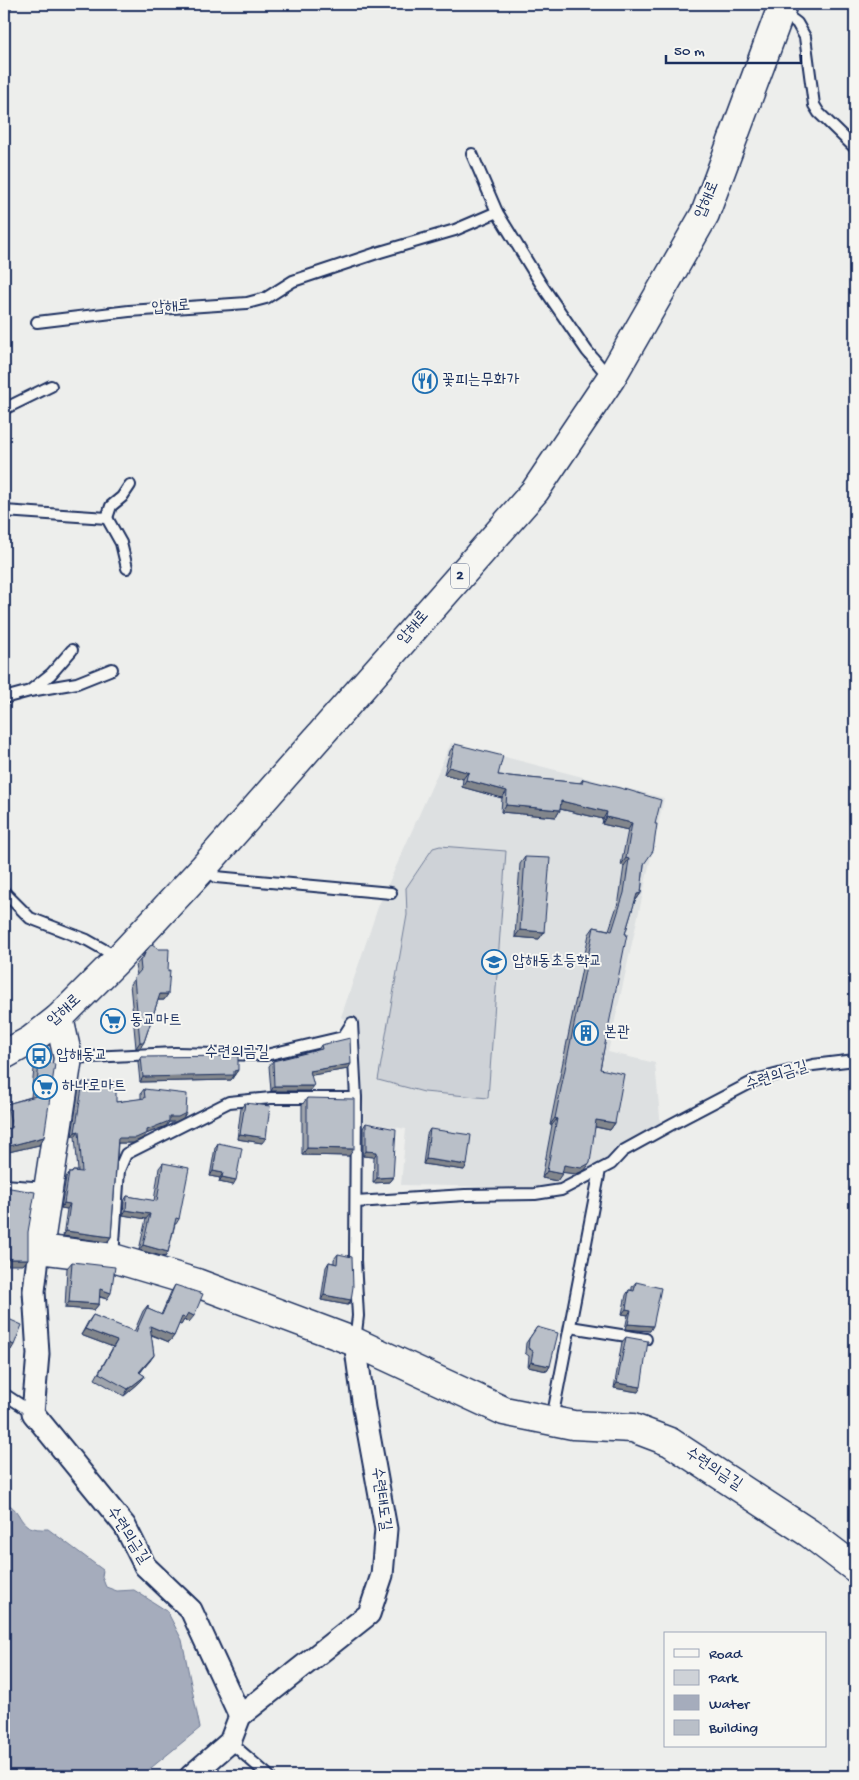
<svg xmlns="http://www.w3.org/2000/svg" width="859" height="1780" viewBox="0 0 859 1780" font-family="'Gochi Hand','Poor Story',sans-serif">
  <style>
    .built { fill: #dde0e1 }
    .green { fill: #ced2d7; stroke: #74809a }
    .water { fill: #a5acbc; stroke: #6e7a96 }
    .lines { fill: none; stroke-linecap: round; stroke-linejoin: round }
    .lane-casing { stroke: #1b2f5e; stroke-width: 14 }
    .street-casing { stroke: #1b2f5e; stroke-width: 25 }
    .secondary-casing { stroke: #1b2f5e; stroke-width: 31 }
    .primary-casing { stroke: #1b2f5e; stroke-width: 31 }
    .lane { stroke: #f6f6f2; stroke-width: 10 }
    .street { stroke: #f6f6f2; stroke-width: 21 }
    .secondary { stroke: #f6f6f2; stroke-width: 28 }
    .primary { stroke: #f6f6f2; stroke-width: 28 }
    .wall { fill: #9fa4ac; stroke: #1b2f5e }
    .shaded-wall { fill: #82868c; stroke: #1b2f5e }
    .building { fill: #b9bfc8; stroke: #1b2f5e }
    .labels { text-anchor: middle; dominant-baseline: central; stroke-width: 4; stroke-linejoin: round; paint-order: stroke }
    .shield { fill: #f6f6f2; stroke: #5d6b8a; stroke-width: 1 }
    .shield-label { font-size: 15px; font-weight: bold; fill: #1b2f5e }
    .street-label { font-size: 16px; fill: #1b2f5e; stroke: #f6f6f2 }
    .poi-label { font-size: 16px; fill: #1b2f5e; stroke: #f6f6f2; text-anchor: start }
  </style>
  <rect width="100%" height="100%" fill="#edeeec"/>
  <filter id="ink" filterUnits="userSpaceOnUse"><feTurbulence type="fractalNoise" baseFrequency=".02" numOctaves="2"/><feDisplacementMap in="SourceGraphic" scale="10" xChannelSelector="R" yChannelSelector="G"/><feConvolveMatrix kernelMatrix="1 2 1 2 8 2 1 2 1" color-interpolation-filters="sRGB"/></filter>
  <g filter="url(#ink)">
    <polygon class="built" points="451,743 664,798 608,1052 655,1063 661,1128 574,1186 549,1188 401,1185 406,1129 364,1122 359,1026 341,1017 378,907"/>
    <polygon class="green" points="440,846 506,851 488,1098 424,1092 378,1080 407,915 406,888 433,848"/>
    <path class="water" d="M4 1502C26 1511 14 1531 48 1529L103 1570 102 1577 106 1587 117 1591 134 1590 167 1611 182 1640 200 1728 141 1776H4Z"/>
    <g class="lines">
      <defs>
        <g id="lane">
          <polyline points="4,7 6,4"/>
          <polyline points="781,11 797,23 805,37 814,105 819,113 855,148"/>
          <polyline points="472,154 497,212 541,284 587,351 610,378"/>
          <polyline points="37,322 129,311 247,303 266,298 293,281 380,252 455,230 497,212"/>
          <polyline points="4,409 51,386"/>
          <polyline points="4,511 107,518 121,543 127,568"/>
          <polyline points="107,518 111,506 122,497 130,485"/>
          <polyline points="31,690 51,674 72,650"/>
          <polyline points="4,698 30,691 77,683 112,669"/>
          <polyline points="205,868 216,877 391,893"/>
          <polyline points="4,892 30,918 87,940 119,958"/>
          <polyline points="69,1058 175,1053 266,1055 343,1037 352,1023 356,1098 355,1260 358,1316 355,1341"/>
          <polyline points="4,1185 47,1188"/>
          <polyline points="356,1202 465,1195 535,1194 561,1190 611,1164 623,1151 672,1124 756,1080 813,1065 855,1060"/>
          <polyline points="113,1257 119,1170 126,1154 229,1102 271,1098 356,1098"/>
          <polyline points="570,1327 646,1339"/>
          <polyline points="4,1394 33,1413"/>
          <polyline points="552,1419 600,1170"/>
          <polyline points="230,1742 269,1776"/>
        </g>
        <g id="street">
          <polyline points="39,1249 34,1291 38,1354 33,1413 125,1526 145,1566 191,1610 240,1716"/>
          <polyline points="191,1776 230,1742 240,1716 369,1614 382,1575 386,1529 364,1408 355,1342"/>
        </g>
        <polyline id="secondary" points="59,1018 68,1058 39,1249 113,1258 197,1283 355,1342 504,1411 573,1425 633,1428 670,1442 809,1533 855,1568"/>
        <polyline id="primary" points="4,1055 31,1040 59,1018 119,958 204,867 535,491 611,378 705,214 783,4"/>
      </defs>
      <use href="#lane" class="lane-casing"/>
      <use href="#street" class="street-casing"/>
      <use href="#secondary" class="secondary-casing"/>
      <use href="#primary" class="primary-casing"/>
      <use href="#lane" class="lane"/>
      <use href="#street" class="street"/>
      <use href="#secondary" class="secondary"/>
      <use href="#primary" class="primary"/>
    </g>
    <g class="wall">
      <polygon points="455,744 498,775 580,783 583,779 655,824 644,864 641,893 636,900 635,900 625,934 600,1069 615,1123 610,1130 595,1127 585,1170 576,1174 562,1172 557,1181 542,1178 552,1125 550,1125 589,934 594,927 609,930 619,900 624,866 621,865 628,830 602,824 603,819 560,809 560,810 556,817 501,812 502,798 462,787 463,779 444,774 450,751"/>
      <polygon points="525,857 544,932 539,939 515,937 520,864"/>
      <polygon points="146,951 168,994 164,1000 158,1000 144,1042 140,1048 136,1048 130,984 137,975 135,966 141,959"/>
      <polygon points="321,1045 348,1069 311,1075 310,1091 271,1091 269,1066 273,1061 318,1050"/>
      <polygon points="141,1057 238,1070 231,1080 140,1082 138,1062"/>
      <polygon points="39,1062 44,1137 39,1145 4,1153 4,1129 5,1129 4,1122 4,1108 7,1104 31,1097 34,1069"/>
      <polygon points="83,1082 116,1102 141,1099 141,1093 144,1089 183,1118 175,1122 169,1122 166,1126 146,1134 143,1138 133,1143 118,1143 111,1237 107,1242 63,1236 67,1209 61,1208 66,1177 69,1173 71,1173 73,1171 78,1171 75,1136 72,1136 79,1087"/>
      <polygon points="307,1098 349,1156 302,1155 302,1105"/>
      <polygon points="245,1103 262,1143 237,1139 241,1108"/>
      <polygon points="366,1123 393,1177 389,1182 373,1183 374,1157 363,1156 363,1128"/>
      <polygon points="430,1129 464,1170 423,1164 427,1134"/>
      <polygon points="218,1143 233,1185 219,1182 220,1178 210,1176 215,1148"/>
      <polygon points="163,1163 179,1219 176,1224 175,1224 168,1252 165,1257 139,1250 146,1219 123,1215 124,1201 127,1196 154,1201 159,1168"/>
      <polygon points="338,1254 351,1300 348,1305 321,1300 326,1267 329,1262 334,1263 334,1259"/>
      <polygon points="72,1262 107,1299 99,1297 99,1304 94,1310 65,1308 67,1268"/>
      <polygon points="636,1282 650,1331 625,1329 628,1315 622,1314 626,1295 629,1290 632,1290 632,1287"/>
      <polygon points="175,1285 189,1322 184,1320 181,1325 179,1324 174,1336 169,1342 151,1335 154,1355 140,1373 145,1376 140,1382 124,1396 95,1379 113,1347 81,1335 88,1322 93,1315 134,1332 143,1311 148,1305 148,1309 161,1315 171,1292"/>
      <polygon points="537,1327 550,1366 547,1371 528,1367 529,1356 525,1353 526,1343"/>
      <polygon points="626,1337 638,1392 614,1388 622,1342"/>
    </g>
    <g class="shaded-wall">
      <polygon points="449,767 470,773 468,772 463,779 444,774"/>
      <polygon points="466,780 507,791 502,798 462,787"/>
      <polygon points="561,801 607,812 603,819 556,808"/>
      <polygon points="506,805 560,810 556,817 501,812"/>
      <polygon points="606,817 632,823 628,830 602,824"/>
      <polygon points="626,858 629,859 624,866 621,865"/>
      <polygon points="641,893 636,900 632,901 637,894"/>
      <polygon points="520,930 544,932 539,939 515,937"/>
      <polygon points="160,994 168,994 164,1000 156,1000"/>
      <polygon points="140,1042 144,1042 140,1048 136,1048"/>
      <polygon points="351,1064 348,1069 307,1076 310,1071"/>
      <polygon points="238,1070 231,1080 140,1082 143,1077"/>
      <polygon points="274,1086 314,1086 310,1091 271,1091"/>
      <polygon points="186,1113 183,1118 175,1122 169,1122 166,1126 146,1134 143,1138 133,1143 115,1143 118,1138 147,1130 169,1117"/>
      <polygon points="555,1118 557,1119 552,1125 550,1125"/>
      <polygon points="596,1120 615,1123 610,1130 592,1126"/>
      <polygon points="79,1131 75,1136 72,1136 75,1132"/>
      <polygon points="240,1134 266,1138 262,1143 237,1139"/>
      <polygon points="44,1137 39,1145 4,1153 4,1149 5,1147"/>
      <polygon points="307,1148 354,1149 349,1156 302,1155"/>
      <polygon points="366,1151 377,1152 374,1157 363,1156"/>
      <polygon points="426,1159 467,1165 464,1170 423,1164"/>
      <polygon points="590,1163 585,1170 576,1174 559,1172 564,1165"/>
      <polygon points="213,1171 223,1173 220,1178 210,1176"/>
      <polygon points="547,1171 562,1174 557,1181 542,1178"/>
      <polygon points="222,1177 236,1180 233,1185 219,1182"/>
      <polygon points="393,1177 389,1182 373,1183 377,1178"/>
      <polygon points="64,1203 70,1204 67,1209 61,1208"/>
      <polygon points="126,1210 150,1214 146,1219 123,1215"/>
      <polygon points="66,1231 111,1237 107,1242 63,1236"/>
      <polygon points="143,1245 168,1252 165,1257 139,1250"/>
      <polygon points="4,1259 28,1259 23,1265 4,1265"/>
      <polygon points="100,1289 111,1293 107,1299 95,1295"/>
      <polygon points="324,1295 351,1300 348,1305 321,1300"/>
      <polygon points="69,1302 99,1304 94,1310 65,1308"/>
      <polygon points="626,1309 631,1310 628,1315 622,1314"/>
      <polygon points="188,1313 194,1316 189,1322 184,1320 181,1325 177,1323 182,1317"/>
      <polygon points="628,1324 653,1326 650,1331 625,1329"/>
      <polygon points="150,1326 174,1336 169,1342 146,1332"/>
      <polygon points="85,1329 117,1341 113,1347 81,1335"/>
      <polygon points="4,1340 14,1345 11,1350 4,1347"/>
      <polygon points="154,1355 150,1361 135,1378 139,1372"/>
      <polygon points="531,1362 550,1366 547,1371 528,1367"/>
      <polygon points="145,1376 140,1382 124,1396 128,1389"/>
      <polygon points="617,1383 641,1387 638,1392 614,1388"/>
    </g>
    <g class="building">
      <polygon points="455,744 503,756 498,775 582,783 583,779 628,790 661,800 655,824 657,824 653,851 644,864 641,893 637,894 625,934 627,934 600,1069 624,1074 615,1123 596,1120 590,1163 581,1168 564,1165 562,1174 547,1171 557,1119 555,1118 594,927 612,931 624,893 629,859 626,858 632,823 606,817 607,812 561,801 560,810 506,805 507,791 466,780 468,772 470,773 449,767"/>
      <polygon points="525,857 550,858 544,932 520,930"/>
      <polygon points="152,944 159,949 169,949 168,971 170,970 168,994 160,994 144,1042 140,1042 134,978 141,970 140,960 143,958 146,951"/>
      <polygon points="350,1038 351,1064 310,1071 314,1086 274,1086 273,1061 322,1049 321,1045"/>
      <polygon points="238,1056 238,1070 234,1071 234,1075 143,1077 141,1057"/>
      <polygon points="39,1062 55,1064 44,1137 5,1147 4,1141 4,1129 12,1128 7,1104 36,1096"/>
      <polygon points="83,1082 116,1082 116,1102 145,1098 144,1089 187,1094 186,1113 178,1117 169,1117 169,1121 147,1130 147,1133 136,1138 118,1138 111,1237 66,1231 70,1204 64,1203 69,1173 72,1173 73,1171 82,1172 79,1131 75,1132"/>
      <polygon points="307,1098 354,1099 354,1149 307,1148"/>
      <polygon points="245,1103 270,1106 266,1138 240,1134"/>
      <polygon points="366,1123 396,1129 393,1177 377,1178 377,1152 366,1151"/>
      <polygon points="430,1129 471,1135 467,1165 426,1159"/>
      <polygon points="218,1143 242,1148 236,1180 222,1177 223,1173 213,1171"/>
      <polygon points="163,1163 189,1168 179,1219 176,1218 168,1252 143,1245 150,1214 126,1210 127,1196 157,1201"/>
      <polygon points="4,1187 35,1192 28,1232 28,1259 4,1259"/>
      <polygon points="338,1254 352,1257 353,1287 351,1300 324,1295 329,1262 337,1264"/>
      <polygon points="72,1262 115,1267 111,1293 100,1289 99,1304 69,1302"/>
      <polygon points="636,1282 661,1288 653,1326 628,1324 631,1310 626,1309 629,1290 634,1291"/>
      <polygon points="175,1285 203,1294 194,1316 188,1313 185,1318 182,1317 174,1336 150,1326 154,1355 139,1372 145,1376 128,1389 99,1373 117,1341 85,1329 93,1315 136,1332 148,1305 148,1309 162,1315"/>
      <polygon points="4,1317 22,1325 14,1345 4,1340"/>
      <polygon points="537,1327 558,1333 550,1366 531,1362 533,1351 528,1348 529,1339"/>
      <polygon points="626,1337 648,1341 641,1387 617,1383"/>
    </g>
  </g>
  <defs>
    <symbol id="restaurant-ring" viewBox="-11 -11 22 22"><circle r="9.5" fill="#f6f6f2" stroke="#1f6fb2" stroke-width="1.5"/><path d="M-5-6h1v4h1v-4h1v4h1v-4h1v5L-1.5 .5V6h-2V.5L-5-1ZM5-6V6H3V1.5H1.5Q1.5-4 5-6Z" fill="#1f6fb2"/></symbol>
    <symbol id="school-ring" viewBox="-11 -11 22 22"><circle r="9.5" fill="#f6f6f2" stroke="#1f6fb2" stroke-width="1.5"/><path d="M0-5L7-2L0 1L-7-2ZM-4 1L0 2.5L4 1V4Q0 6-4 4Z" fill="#1f6fb2"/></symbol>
    <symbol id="supermarket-ring" viewBox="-11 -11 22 22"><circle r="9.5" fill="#f6f6f2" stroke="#1f6fb2" stroke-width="1.5"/><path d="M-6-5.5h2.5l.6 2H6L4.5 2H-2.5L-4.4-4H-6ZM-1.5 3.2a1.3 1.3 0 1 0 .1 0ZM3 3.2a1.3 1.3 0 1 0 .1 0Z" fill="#1f6fb2"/></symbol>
    <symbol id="building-ring" viewBox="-11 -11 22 22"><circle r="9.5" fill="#f6f6f2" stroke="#1f6fb2" stroke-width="1.5"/><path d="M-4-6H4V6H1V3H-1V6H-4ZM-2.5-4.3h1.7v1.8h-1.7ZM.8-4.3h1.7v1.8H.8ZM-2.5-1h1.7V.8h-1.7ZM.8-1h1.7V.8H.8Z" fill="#1f6fb2"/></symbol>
    <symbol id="bus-ring" viewBox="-11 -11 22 22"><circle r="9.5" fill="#f6f6f2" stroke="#1f6fb2" stroke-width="1.5"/><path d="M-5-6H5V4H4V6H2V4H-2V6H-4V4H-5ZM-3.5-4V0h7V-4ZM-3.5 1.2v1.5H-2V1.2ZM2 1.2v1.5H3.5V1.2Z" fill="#1f6fb2"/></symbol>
  </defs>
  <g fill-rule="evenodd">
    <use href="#restaurant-ring" x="411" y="367" width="28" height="28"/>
    <use href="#school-ring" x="480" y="948" width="28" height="28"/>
    <use href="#supermarket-ring" x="99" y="1007" width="28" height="28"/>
    <use href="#building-ring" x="572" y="1019" width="28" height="28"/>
    <use href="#bus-ring" x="25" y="1042" width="28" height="28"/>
    <use href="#supermarket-ring" x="31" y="1073" width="28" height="28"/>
  </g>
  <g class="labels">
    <rect class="shield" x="451" y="563.5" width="18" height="25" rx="4"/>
    <g class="shield-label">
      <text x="460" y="576">2</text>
    </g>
    <g class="street-label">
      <text transform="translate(708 200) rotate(-67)">압해로</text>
      <text transform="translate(171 308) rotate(-4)">압해로</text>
      <text transform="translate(414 628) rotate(-49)">압해로</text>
      <text transform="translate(65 1011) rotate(-42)">압해로</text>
      <text x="237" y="1053">수련의금길</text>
      <text transform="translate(777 1077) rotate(-18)">수련의금길</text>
      <text transform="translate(713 1470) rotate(33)">수련의금길</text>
      <text transform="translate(380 1499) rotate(82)">수련태도길</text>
      <text transform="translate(127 1536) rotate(57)">수련의금길</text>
    </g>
    <g class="poi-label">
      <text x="442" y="381">꽃피는무화가</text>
      <text x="512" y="962">압해동초등학교</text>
      <text x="130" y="1021">동교마트</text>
      <text x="604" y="1033">본관</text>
      <text x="56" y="1056">압해동교</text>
      <text x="62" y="1087">하나로마트</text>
    </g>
  </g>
  <rect width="859" height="1780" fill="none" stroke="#f6f6f2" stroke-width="20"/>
  <rect x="10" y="10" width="839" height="1760" fill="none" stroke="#1b2f5e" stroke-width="2" filter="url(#ink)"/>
  <rect x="664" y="1632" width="162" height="115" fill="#f6f6f2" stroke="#9ea6b7"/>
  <rect x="674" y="1649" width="25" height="8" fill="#f6f6f2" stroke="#9ea6b7"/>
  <text x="709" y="1658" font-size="15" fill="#1b2f5e">Road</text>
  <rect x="674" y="1670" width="25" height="15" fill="#ced2d7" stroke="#9ea6b7"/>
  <text x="709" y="1682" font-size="15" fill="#1b2f5e">Park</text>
  <rect x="674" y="1695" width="25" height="15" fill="#a5acbc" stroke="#9ea6b7"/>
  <text x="709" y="1708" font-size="15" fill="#1b2f5e">Water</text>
  <rect x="674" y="1720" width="25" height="15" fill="#b9bfc8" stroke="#9ea6b7"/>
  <text x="709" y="1732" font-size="15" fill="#1b2f5e">Building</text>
  <path d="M666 55v8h135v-8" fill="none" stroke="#1b2f5e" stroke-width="2.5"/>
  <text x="674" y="55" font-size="15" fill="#1b2f5e" stroke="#f6f6f2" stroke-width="4" paint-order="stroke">50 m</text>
</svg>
